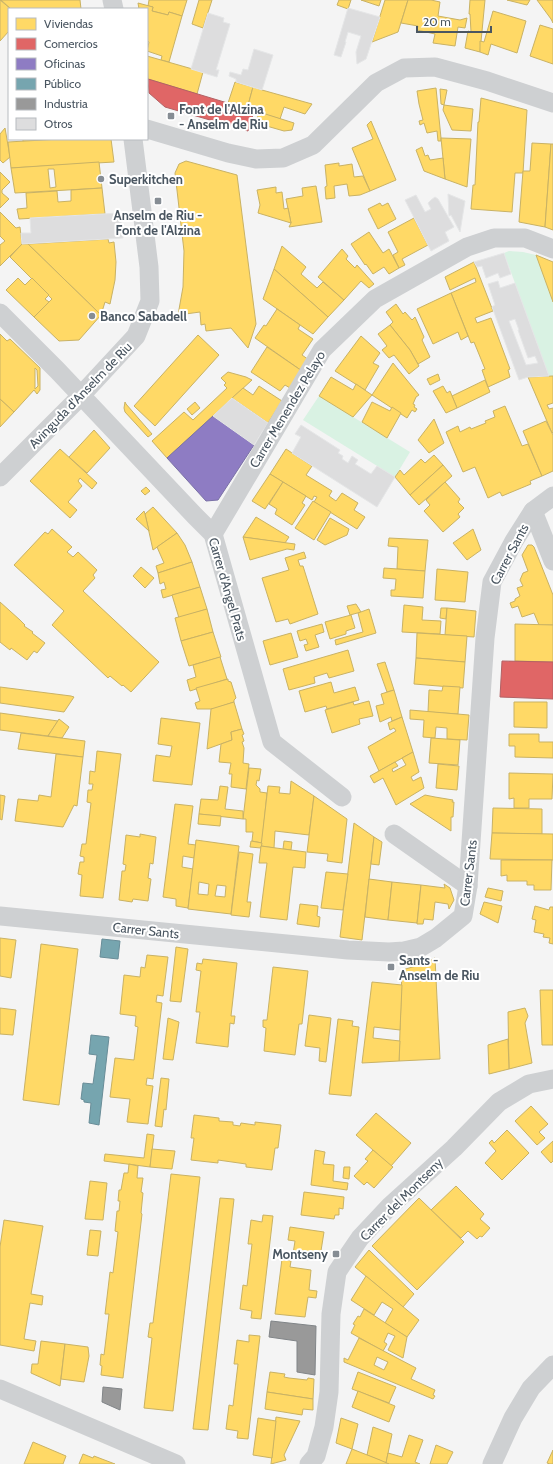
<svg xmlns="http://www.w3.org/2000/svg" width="553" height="1464" viewBox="0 0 553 1464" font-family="Cabin,sans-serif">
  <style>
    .green { fill: #d9f2e3 }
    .homes { fill: #ffd966; stroke: #c9b264; fill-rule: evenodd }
    .shops { fill: #e06666; stroke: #b36164 }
    .offices { fill: #8e7cc3; stroke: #7a71a6 }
    .public { fill: #76a5af; stroke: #698d98 }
    .industry { fill: #999; stroke: #818588 }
    .building { fill: #ddddde; stroke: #e5e6e7; fill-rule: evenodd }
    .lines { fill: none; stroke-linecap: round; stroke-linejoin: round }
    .street { stroke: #ced0d2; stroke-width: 19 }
    .poi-dot { fill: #868d94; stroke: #fff; stroke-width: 1.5 }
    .labels { text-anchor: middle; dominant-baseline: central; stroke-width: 4; stroke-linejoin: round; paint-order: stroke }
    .poi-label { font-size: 13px; font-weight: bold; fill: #4a5661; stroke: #fff; text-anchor: start }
    .street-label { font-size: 13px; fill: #4a5661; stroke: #fff }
  </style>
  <rect width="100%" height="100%" fill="#f4f4f4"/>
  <g class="green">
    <polygon points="509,251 523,252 536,255 553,302 553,376 549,376 504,253"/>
    <polygon points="319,396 410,452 395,477 303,420"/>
  </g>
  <g class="homes">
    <polygon points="0,0 11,9 9,9 9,31 0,41"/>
    <polygon points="1,0 80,0 81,9 11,9"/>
    <polygon points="149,0 187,0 182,16 169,12 168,15 152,11 153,7 148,6"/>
    <polygon points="199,0 212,0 203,28 192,24"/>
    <polygon points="339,0 351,0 348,9 337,5"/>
    <polygon points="361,0 381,0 379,6"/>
    <polygon points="385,0 408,0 398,32 372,42"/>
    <polygon points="408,0 431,0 440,2 438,16 460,20 467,18 465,28 458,27 455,46 433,43 435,34 417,30 418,26 401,23"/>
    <polygon points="470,0 485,0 480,52 465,48 468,31 471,32 470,14 469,14"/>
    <polygon points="507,0 530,0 527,5"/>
    <polygon points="537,0 553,0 553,23 551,19"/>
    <polygon points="138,3 153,7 152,11 168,15 169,12 182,16 169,62 161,60 162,56 147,51 149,42 147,41 147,9 139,9"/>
    <polygon points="493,11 526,21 517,53 491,44 488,55 480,52 480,41 484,42"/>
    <polygon points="540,25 553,29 553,64 530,56"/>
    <polygon points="147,56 203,72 197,94 148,79"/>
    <polygon points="235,82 253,87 247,109 228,103"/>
    <polygon points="253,87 262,90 312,104 305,114 284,107 280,119 247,109"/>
    <polygon points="436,88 441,138 441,141 438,141 437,131 427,133 424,123 420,125 419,121 423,120 419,104 417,91"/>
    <polygon points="440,89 447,90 444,105 441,104"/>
    <polygon points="481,98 527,110 523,173 515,173 512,212 471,209 473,185 475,185 478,122 479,122"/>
    <polygon points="444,105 473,109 471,131 452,130 443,110"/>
    <polygon points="259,112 294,123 292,130 284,131 256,123"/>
    <polygon points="371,121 396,180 370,191 352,148 373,139 367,125"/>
    <polygon points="5,128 10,157 3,163 0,160 0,134"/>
    <polygon points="441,138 471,139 467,187 445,179"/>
    <polygon points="23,139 60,139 23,142"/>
    <polygon points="60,139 111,139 114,162 11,168 8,142"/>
    <polygon points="532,143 551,144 545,227 519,222 523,171 530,171"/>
    <polygon points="551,144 553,144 553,230 545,227"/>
    <polygon points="422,147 425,156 428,155 430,160 443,158 445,179 424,171 416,150"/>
    <polygon points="186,161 237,175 256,324 248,348 231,328 206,331 205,324 201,325 200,312 178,315 183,287 184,251 175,173 179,164"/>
    <path d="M99 162 102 188 15 193 11 168ZM48 169H54L56 187 50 188Z"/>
    <polygon points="339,163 339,166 352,164 354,177 363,176 370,191 360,195 349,196 347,184 334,186 335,198 326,199 325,187 327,186 325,165"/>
    <polygon points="0,172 10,182 2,190 2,193 9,199 0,208"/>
    <polygon points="316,186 322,222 289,227 291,223 286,199 303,196 302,188"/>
    <polygon points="276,187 276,193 282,192 284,209 288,208 291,223 258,213 260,205 257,190"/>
    <polygon points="102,188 105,214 19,219 17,209 27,208 26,193 57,191 58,202 71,201 71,190"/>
    <polygon points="380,203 382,206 388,203 396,219 378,229 368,209"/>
    <polygon points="0,212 16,228 20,227 22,244 0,266 0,245 5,241 0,236"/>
    <polygon points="414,218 428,245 402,259 405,265 399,268 393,255 398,252 388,232"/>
    <polygon points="369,232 383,253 389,249 399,268 389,274 384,267 373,274 366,264 365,265 351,244"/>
    <polygon points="108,239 109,243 114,242 116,262 115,280 110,304 105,302 101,315 28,244"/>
    <polygon points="22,244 28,244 101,315 79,340 59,341 34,317 52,299 10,257"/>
    <polygon points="282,246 306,267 301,274 317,288 323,282 344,300 328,317 274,269"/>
    <polygon points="342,249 348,256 346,259 355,268 357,265 374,284 369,288 361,281 344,300 318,277"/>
    <polygon points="536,255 553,262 553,302"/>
    <polygon points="474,262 493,311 475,318 477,323 491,318 510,369 508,370 510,377 488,387 482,370 485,369 474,342 471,343 451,293 476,282 475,278 450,290 445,277"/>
    <polygon points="274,269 328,317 313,334 263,299"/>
    <polygon points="18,278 25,285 32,278 49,295 45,299 49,302 34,317 6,290"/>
    <polygon points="451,293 468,336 461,340 458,332 433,344 417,309"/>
    <polygon points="396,304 403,314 405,312 412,320 415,317 424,337 422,340 430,357 418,364 410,350 390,325 393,322 386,312"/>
    <polygon points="277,309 300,325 298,329 313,339 302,355 309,360 302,371 255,338 264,325 266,326"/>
    <polygon points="390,325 410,350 419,366 409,374 394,355 389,358 382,350 387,346 378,334"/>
    <path d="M0 334 7 341 10 339 40 368V390L37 394 34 390 14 412 0 399ZM35 368 37 370 38 386 35 389Z"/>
    <polygon points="198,335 219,355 155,426 134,406"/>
    <polygon points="361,336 380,353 373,363 379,366 365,390 335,371"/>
    <polygon points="267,347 302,371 290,388 285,385 280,391 251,372"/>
    <polygon points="393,363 419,395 416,397 413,404 415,405 414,407 417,409 415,412 412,410 407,418 372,395"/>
    <polygon points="228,372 246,377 252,380 167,458 152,441 184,412 193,420 227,388 224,385 226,383 221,378"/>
    <polygon points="438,374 440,380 430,385 427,379"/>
    <polygon points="553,376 553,403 547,405 549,409 553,408 553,432 552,433 528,377"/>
    <polygon points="331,377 353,390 356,384 372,395 353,417 319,396"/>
    <polygon points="485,380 490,392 457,408 452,396"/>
    <polygon points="259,386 282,401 268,423 232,398 243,388 253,395"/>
    <polygon points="443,386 447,393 450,391 457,408 446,413 433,391"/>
    <polygon points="0,399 14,412 0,427"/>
    <polygon points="125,402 126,404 152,434 148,437 125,412 124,408"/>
    <polygon points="195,402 200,408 192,415 187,409"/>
    <polygon points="372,402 390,411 392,407 401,413 387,438 362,422"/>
    <polygon points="505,406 522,446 528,444 542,476 530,481 531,484 502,496 500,492 488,498 475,467 463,472 446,432 458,426 460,432 470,427 471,429 486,423 485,421 495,417 493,411"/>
    <polygon points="434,419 444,443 429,453 418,440"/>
    <polygon points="546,421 553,435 553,471 542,476 523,431"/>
    <polygon points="94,430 110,448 87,473 69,457"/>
    <polygon points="60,449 97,483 92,489 80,478 78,481 82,486 68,502 77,510 70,518 30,481"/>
    <polygon points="286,449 312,466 306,475 332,491 329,496 336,501 342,493 358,503 354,510 365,517 357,529 314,502 317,497 314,496 312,500 270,474"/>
    <polygon points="434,455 443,465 410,495 395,477 400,470 404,475 421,459 425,463"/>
    <polygon points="443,465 452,476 419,505 410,495"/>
    <polygon points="270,474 283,482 265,509 252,501"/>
    <polygon points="283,482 306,496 302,503 305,505 292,525 275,514 277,509 269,504"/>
    <polygon points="445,482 460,499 458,502 464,508 458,514 460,517 443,532 424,511 430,505 426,500"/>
    <polygon points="146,487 150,491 145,495 141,491"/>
    <polygon points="313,501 331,512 314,540 295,528"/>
    <polygon points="153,507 177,533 153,550 145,514"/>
    <polygon points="144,511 145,514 149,531 136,519"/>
    <polygon points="256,517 289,537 285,543 243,537"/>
    <polygon points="330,518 349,529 347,535 325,545 317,540"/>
    <polygon points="52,529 72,547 67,552 73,557 78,552 97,570 93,575 95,578 83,591 159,662 131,692 123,685 122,686 110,676 108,678 52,625 64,611 14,565 45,532 48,534"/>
    <polygon points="473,529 481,550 467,560 453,543"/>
    <polygon points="177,533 185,545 192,562 158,573 156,566 164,563 157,547"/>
    <polygon points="243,537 295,544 294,550 287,549 250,560"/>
    <polygon points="389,538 428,540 425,571 397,569 398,547 388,546"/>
    <polygon points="528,545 532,545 534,547 553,595 553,625 539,625 534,613 522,617 518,606 512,608 510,603 515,601 515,599 520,596 517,588 523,586 520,580 523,573 528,571 522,555"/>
    <polygon points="304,552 306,558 298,560 300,566 303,566 318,614 290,624 288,619 276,622 262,578 289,570 285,558"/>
    <polygon points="192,562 200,587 163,598 161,590 166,589 164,582 160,584 158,573"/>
    <polygon points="141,567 154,578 145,588 133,576"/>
    <polygon points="384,568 425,571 423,598 391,596 391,590 395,590 396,579 383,578"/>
    <polygon points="437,569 468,572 465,602 435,600"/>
    <polygon points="200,587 207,609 179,618 172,595"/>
    <polygon points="0,602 20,620 25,625 24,626 33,632 32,633 45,643 37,653 34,651 27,660 11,648 10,650 0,642"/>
    <polygon points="356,604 361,612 350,615 347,606"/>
    <polygon points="404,605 423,607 422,620 441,621 440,634 402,632"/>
    <polygon points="441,608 447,608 446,619 440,618"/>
    <polygon points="447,608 476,611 474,637 445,635"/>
    <polygon points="207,609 213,632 181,641 175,618"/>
    <polygon points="369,609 376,633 336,645 335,640 363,632 358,613"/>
    <polygon points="351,615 355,628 346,631 346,634 330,639 325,622"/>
    <polygon points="322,624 324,632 315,635 319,647 306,651 304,645 308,644 306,639 300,641 297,631"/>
    <polygon points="515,624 553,625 553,662 515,661"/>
    <polygon points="213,632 221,657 189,666 181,641"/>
    <polygon points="291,633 298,657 270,665 263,641"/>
    <polygon points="417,633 467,636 465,662 416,658"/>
    <polygon points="348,650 354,671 329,678 327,673 314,677 315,683 289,690 283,669"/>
    <polygon points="220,657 227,679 190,691 187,680 196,677 193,665"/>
    <polygon points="416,658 465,662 463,688 414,684"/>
    <polygon points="385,662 394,690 387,692 377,664"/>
    <polygon points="228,679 228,681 231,682 236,698 234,700 234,702 213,709 197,709 195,703 200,701 196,688"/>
    <polygon points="331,682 334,693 355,687 359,700 327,709 326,706 305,712 299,691"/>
    <polygon points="443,686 460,687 458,714 428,712 429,690 442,691"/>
    <polygon points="0,687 71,696 74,697 64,712 0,703"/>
    <polygon points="394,690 402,717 392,721 391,717 380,722 376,706 384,704 381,694"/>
    <polygon points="369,701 373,716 359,719 360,724 332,733 325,710 353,702 354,705"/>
    <polygon points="234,702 242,729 231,732 232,740 207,749 211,709"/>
    <polygon points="514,702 547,702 547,728 514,727"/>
    <polygon points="410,710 469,715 467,740 447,739 447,728 436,727 435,738 423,737 424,720 410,719"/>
    <polygon points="0,713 58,721 48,736 0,730"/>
    <polygon points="402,717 413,752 379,771 368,747 396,731 394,728 390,730 388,723"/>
    <polygon points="161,718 200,723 192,785 153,781 156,755 170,757 172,746 158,744"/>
    <polygon points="59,719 69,727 62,738 48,736"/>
    <polygon points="242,729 244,734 242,735 244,741 242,742 244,748 243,763 249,764 246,789 231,787 232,774 229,774 231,763 219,762 221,744 232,740 231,732"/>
    <polygon points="21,733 85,741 83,757 18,749"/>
    <polygon points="509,734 539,734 539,742 553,742 553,758 515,757 515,746 509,746"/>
    <polygon points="431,738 460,740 458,765 429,763"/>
    <polygon points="97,751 121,754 103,898 80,896 82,875 78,874 80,862 84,862 84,857 80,856 82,844 86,844 91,803 87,802 88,790 92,790 93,784 89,784 90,771 95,772"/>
    <polygon points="413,752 419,772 411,777 413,781 421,777 424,788 396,805 383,778 374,783 370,776 395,762 398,766 392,769 393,772 406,765 402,758"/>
    <polygon points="56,754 83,757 77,806 74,805 63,827 15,821 18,799 38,801 39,795 51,797"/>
    <polygon points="438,764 459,766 457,790 436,788"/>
    <polygon points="249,768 261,769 259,781 257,780 256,785 260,789 260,792 267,793 262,843 252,841 253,832 246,832 246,819 243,819"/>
    <polygon points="509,773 553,774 552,799 529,799 529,808 514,808 514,798 509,799"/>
    <polygon points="291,781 314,796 309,835 275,831 274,848 261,846 268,786 280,787 279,793 290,794"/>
    <polygon points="220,786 228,787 225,809 243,811 243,819 199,814 201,799 218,800"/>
    <polygon points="0,795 5,796 2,820 0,819"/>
    <polygon points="425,795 435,797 453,800 452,802 454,802 453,817 451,817 451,831 410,804"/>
    <polygon points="314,796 347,819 342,863 327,861 328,854 307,852"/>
    <polygon points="175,804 193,806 188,844 196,845 194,858 183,856 182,867 193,869 188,908 176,906 176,899 163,897"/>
    <polygon points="493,808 542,809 542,834 492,833"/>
    <polygon points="199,814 221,816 220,826 198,824"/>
    <polygon points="354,823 374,837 362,940 340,937"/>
    <polygon points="492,833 553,834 553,860 490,859"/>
    <polygon points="140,834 156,837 153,864 150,863 148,878 151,879 148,901 133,899 132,902 119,900 122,871 125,871 126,865 123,864 126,835 140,837"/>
    <polygon points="374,837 382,842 379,865 371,864"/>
    <path d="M196 840 239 846 231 914 188 909ZM199 882 209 884 208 895 198 894ZM217 885 226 886 225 897 215 896Z"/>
    <polygon points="251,841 262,843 261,848 250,847"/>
    <polygon points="284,841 292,842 291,850 283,849"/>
    <polygon points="261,846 306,852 305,868 293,867 287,920 260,917 267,863 259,863"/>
    <polygon points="239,852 253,854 247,902 251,902 249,917 231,915"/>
    <polygon points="501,860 552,860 551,890 534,890 534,885 527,885 527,881 507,881 507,875 501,876"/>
    <polygon points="326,872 348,874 343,910 321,908"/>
    <polygon points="369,879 392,882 388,920 365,917"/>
    <polygon points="392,882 421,885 417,923 388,920"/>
    <polygon points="444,884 450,888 454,900 449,909 448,904 435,902 433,920 424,919 423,924 417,924 421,885 445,888"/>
    <polygon points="488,888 503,891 501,901 485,897"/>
    <polygon points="484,902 502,906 498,923 480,914"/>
    <polygon points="300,904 318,906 317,916 320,917 319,927 297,924"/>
    <polygon points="535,906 549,910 550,907 553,907 553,944 549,943 550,938 543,937 544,934 534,932 536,920 532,919"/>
    <polygon points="0,938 16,940 11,978 0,976"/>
    <polygon points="41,944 78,949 59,1105 23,1100"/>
    <polygon points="176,947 188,949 181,1002 170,1001"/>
    <polygon points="147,955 168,957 163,996 157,995 156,1002 162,1003 153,1079 147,1078 146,1085 153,1086 148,1124 127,1122 130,1099 110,1097 115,1058 134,1060 138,1027 135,1026 136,1016 120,1014 124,975 140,977 141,967 145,968"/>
    <polygon points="435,958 440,1059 399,1061 402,970 423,964"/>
    <polygon points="203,959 237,963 231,1016 235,1016 234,1024 230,1023 228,1047 196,1043 200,1012 196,1012 201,971 196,970 197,963 202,964"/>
    <polygon points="273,967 308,971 302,1024 299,1024 295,1055 264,1051 266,1028 263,1027 263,1020 267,1020"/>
    <polygon points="372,982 402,985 400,1030 374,1027 373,1038 400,1041 399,1061 362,1063"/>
    <polygon points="540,990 553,990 553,1045 542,1045"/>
    <polygon points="0,1008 16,1010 13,1035 0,1034"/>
    <polygon points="525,1008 528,1016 525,1023 532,1063 509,1069 508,1012"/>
    <polygon points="309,1015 331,1018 326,1062 319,1061 320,1048 305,1046"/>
    <polygon points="168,1018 179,1022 173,1060 163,1059"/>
    <polygon points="338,1019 353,1021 352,1026 359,1027 351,1096 329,1094"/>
    <polygon points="508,1039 509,1069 489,1074 488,1045"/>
    <polygon points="161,1078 169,1079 166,1110 164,1109 162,1127 155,1126"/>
    <polygon points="531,1106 548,1124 539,1132 545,1138 537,1145 515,1121"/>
    <polygon points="376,1113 411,1143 391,1166 356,1135"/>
    <polygon points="194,1115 219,1118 219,1121 233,1122 233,1125 240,1126 241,1123 255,1125 255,1122 281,1125 278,1148 275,1148 272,1170 246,1167 246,1164 218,1160 218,1163 191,1160 194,1138 191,1138"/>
    <polygon points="507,1130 529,1153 502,1180 485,1163 496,1151 489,1143 492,1140 494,1143"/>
    <polygon points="147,1134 154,1135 150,1167 104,1161 105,1154 144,1158"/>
    <polygon points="553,1141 553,1161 551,1163 541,1152"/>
    <polygon points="152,1149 175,1151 172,1169 150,1167"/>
    <polygon points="315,1150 325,1152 323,1164 334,1165 333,1181 348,1183 347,1190 311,1185"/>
    <polygon points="373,1150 393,1167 374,1188 367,1182 364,1185 354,1176 368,1161 365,1159"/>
    <polygon points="129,1164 138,1166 137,1178 143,1178 141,1192 143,1193 141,1213 142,1214 123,1378 101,1375 102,1366 100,1365 101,1354 104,1355 109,1314 105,1314 110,1272 113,1273 118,1232 115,1231 117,1211 119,1211 120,1201 118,1201 119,1190 121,1190 124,1173 128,1173"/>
    <polygon points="344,1167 350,1167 349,1179 343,1178"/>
    <polygon points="171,1174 200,1177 173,1411 144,1408 152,1338 148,1337 150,1323 153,1323"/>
    <polygon points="90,1181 107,1183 103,1220 85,1219"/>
    <polygon points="456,1186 484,1214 480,1219 490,1228 482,1237 480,1236 477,1239 468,1231 461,1238 431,1210"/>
    <polygon points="304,1192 344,1197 343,1209 339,1208 339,1215 335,1215 334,1219 301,1215"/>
    <polygon points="220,1198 234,1199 208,1430 193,1429"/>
    <polygon points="419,1198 464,1242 417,1290 372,1246"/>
    <polygon points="263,1215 273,1216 261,1319 251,1318 252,1311 240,1309 243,1285 247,1286 252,1244 248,1244 251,1220 262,1222"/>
    <polygon points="4,1220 43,1226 31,1294 43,1296 42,1305 30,1303 24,1339 36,1341 34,1351 0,1345 0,1247"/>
    <polygon points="290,1227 324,1232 320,1257 293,1254 295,1241 288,1240"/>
    <polygon points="90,1230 101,1231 98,1256 87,1255"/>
    <polygon points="369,1250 414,1294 403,1307 355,1267"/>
    <polygon points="282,1259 291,1261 290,1267 311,1270 309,1290 317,1291 316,1298 308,1297 305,1317 275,1314"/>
    <polygon points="366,1276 419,1320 407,1337 385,1323 393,1309 382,1302 374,1315 351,1300"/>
    <polygon points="364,1309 407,1337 403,1358 388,1350 395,1336 388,1333 384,1342 387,1344 383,1351 351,1333 355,1325 353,1324 358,1316 360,1317"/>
    <polygon points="249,1335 260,1336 248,1439 237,1438 238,1431 226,1429 229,1405 233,1406 238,1364 234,1364 237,1340 249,1342"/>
    <path d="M359 1338 416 1368 411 1379 435 1390 433 1395 435 1396 433 1399 344 1362V1358L348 1360ZM377 1357 388 1362 384 1370 374 1365Z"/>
    <polygon points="41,1341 65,1344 60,1386 31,1373 32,1364 38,1364"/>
    <polygon points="65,1344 88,1347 89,1356 84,1382 61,1379"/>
    <polygon points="270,1372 285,1374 284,1377 289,1378 307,1380 308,1378 314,1379 313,1399 267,1392"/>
    <polygon points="358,1372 396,1387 389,1403 352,1389"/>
    <polygon points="358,1391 395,1406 389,1422 352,1407"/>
    <polygon points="267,1392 313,1399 313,1410 303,1409 302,1415 265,1409"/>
    <polygon points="276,1417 300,1421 284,1455 286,1460 271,1464"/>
    <polygon points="258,1418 276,1421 272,1458 253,1455"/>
    <polygon points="341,1418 358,1424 352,1449 336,1443"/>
    <polygon points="373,1427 392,1434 386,1463 367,1455"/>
    <polygon points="409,1435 423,1440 415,1462 420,1464 389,1464 386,1463 388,1453 402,1457"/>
    <polygon points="33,1442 66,1456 63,1464 24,1464"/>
    <polygon points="436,1445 453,1452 447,1464 430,1464"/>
    <polygon points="352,1449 380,1460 389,1464 346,1464"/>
    <polygon points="553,1450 553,1464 550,1464 547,1463"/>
    <polygon points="83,1454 93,1458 94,1456 115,1464 79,1464"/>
  </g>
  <g class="shops">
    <polygon points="148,79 254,111 248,131 165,107 149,93"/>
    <polygon points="502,661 553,662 553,699 500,697"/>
  </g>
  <polygon class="offices" points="213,416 254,445 218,500 206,501 167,458"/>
  <g class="public">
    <polygon points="102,939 120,941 118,959 100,957"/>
    <polygon points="91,1035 109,1037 99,1125 89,1123 91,1103 84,1102 84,1100 81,1099 83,1083 93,1084 97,1055 89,1054"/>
  </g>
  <g class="industry">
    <polygon points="271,1321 316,1326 315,1375 297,1372 297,1341 269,1337"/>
    <polygon points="103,1387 122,1389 120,1410 102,1402"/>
  </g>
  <g class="building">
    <polygon points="348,8 380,17 366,59 357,64 356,52 361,36 348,32 345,42 346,42 341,57 334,55"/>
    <polygon points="208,13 224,18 223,22 230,24 216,70 219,70 217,77 191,69"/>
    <polygon points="254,49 273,55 262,90 236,82 236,79 229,76 230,72 241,75 243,69 248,70"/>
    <polygon points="448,194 465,201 460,232 451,215 449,216"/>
    <polygon points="416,195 425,212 431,209 428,203 431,200 435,197 438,199 454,227 445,232 449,241 431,251 405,200"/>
    <polygon points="120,213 123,238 22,244 21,233 31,233 30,218"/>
    <polygon points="504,253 511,274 500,278 498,273 486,278 482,266 477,267 474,262"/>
    <path d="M498 281 500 288 515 283 549 376 528 377 519 380 492 307 495 305 488 284ZM515 319 519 330H518L528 358 535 356 538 363 526 365 509 321Z"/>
    <polygon points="232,398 268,423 254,445 213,416"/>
    <polygon points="301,425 340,450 338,453 343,456 342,459 348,463 352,456 358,460 355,464 371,474 377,466 395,477 377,507 292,453 301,437 295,434"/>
  </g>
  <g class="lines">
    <g class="street">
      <polyline points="112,0 114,9"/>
      <polyline points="147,129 228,153 256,159 283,158 313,145 376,83 404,68 435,67 487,81 553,103"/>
      <polyline points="0,313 57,370 195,516 213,534 272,742 342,797"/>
      <polyline points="0,477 73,404 136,336 150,301 149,267 133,139"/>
      <polyline points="533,511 553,561"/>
      <polyline points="213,534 322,350 375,299 467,247 494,238 525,238 553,249"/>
      <polyline points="394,834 468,886"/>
      <polyline points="0,916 348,950 389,952 404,951 421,947 436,938 463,916 468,886 485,638 492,582 514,541 533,511 553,496"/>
      <polyline points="0,1389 176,1464"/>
      <polyline points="309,1464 316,1456 324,1427 329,1392 331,1314 337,1272 345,1260 360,1238 390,1206 454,1148 499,1102 529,1084 553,1079"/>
      <polyline points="492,1464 513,1418 531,1388 553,1365"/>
    </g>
  </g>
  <g class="poi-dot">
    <rect x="167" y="112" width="8" height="8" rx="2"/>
    <circle cx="101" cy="179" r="4"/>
    <rect x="154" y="197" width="8" height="8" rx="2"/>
    <circle cx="92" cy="316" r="4"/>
    <rect x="387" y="963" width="8" height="8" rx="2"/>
    <rect x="332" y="1250" width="8" height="8" rx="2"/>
  </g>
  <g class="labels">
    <g class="poi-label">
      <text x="179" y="109">Font de l'Alzina<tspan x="179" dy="15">- Anselm de Riu</tspan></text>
      <text x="109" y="179">Superkitchen</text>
      <text x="158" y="215" text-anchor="middle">Anselm de Riu -<tspan x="158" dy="15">Font de l'Alzina</tspan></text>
      <text x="100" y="316">Banco Sabadell</text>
      <text x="399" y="960">Sants -<tspan x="399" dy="15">Anselm de Riu</tspan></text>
      <text x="328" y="1254" text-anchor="end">Montseny</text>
    </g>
    <g class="street-label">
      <text transform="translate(80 395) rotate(-46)">Avinguda d'Anselm de Riu</text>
      <text transform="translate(287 409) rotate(-59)">Carrer Menendez Pelayo</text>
      <text transform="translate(509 554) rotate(-62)">Carrer Sants</text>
      <text transform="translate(228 589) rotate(74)">Carrer d'Angel Prats</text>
      <text transform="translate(468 873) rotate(-83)">Carrer Sants</text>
      <text transform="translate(146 930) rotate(6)">Carrer Sants</text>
      <text transform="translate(401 1199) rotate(-45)">Carrer del Montseny</text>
    </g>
  </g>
  <rect x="8" y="8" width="140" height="132" fill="#ffffff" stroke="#b7bbc0"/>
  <rect x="16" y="18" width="20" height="12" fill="#ffd966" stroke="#b7bbc0"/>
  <text x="44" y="28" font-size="12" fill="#4a5661">Viviendas</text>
  <rect x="16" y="38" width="20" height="12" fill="#e06666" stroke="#b7bbc0"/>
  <text x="44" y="48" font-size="12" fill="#4a5661">Comercios</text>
  <rect x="16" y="58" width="20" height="12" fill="#8e7cc3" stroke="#b7bbc0"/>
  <text x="44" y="68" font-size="12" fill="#4a5661">Oficinas</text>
  <rect x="16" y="78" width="20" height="12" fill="#76a5af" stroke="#b7bbc0"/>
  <text x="44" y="88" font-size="12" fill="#4a5661">Público</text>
  <rect x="16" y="98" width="20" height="12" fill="#999999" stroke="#b7bbc0"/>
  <text x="44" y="108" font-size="12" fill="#4a5661">Industria</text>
  <rect x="16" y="118" width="20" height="12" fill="#ddddde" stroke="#b7bbc0"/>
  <text x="44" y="128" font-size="12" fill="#4a5661">Otros</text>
  <path d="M417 26v6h74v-6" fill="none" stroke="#4a5661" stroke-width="2"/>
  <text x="423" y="26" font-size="12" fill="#4a5661" stroke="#ffffff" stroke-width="3" paint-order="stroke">20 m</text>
</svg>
